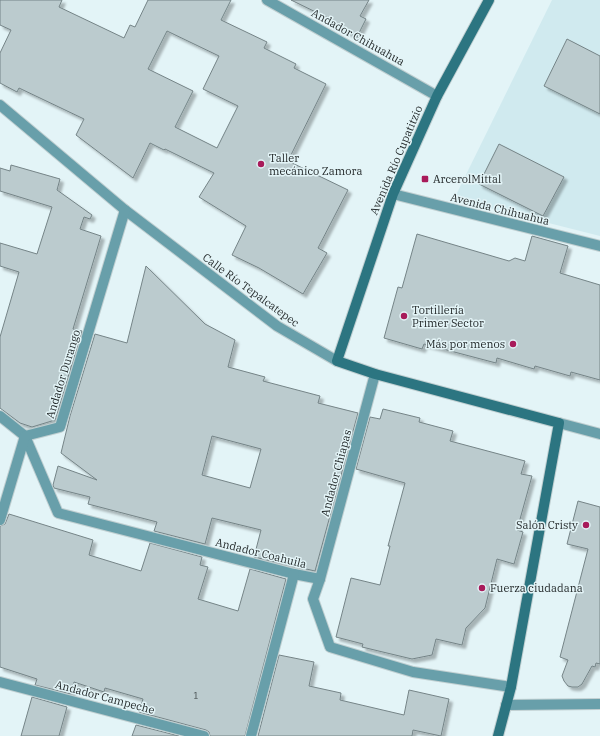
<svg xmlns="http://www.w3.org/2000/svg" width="600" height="736" viewBox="0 0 600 736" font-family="'IBM Plex Serif',serif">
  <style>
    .built { fill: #d0eaef }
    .building { fill: #bbcbce; stroke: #758487; fill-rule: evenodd; filter: url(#shadow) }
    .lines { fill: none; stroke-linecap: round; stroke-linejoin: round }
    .street-casing { stroke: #c0cfd1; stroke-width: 12 }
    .secondary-casing { stroke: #c0cfd1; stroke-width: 12 }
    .street { stroke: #689faa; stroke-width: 10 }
    .secondary { stroke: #2c7581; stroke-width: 10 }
    .poi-dot { fill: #a81a5a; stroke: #e3f4f7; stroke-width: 1.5 }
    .labels { text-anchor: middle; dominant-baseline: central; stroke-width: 3; stroke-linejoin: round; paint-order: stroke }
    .number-label { font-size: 9px; fill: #464e50 }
    .street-label { font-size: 11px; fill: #1f2526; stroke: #e3f4f7 }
    .poi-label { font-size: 11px; fill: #1f2526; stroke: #e3f4f7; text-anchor: start }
  </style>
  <defs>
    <filter id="shadow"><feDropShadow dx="3.5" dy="3.5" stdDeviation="1" flood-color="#0004"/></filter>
  </defs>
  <rect width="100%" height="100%" fill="#e3f4f7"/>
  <polygon class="built" points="552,0 600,0 600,236 454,199"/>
  <g class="building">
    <path d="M0 0H62L59 7 124 38 130 25 135 27 148 0H231L221 20 267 42 264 48 296 64 294 68 326 84 288 161 348 190 318 248 327 253 303 294 259 268 232 255 246 226 199 197 214 173 165 149 164 150 150 143 133 178 76 135 84 119 19 88 17 92 0 83V53L11 30 0 25ZM167 31 219 56 203 89 238 106 217 148 175 127 193 91 148 69Z"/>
    <polygon points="291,0 369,0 360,16 366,19 357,37 326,22 328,18"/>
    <polygon points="567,39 600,56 600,114 544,86"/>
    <polygon points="499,144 564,177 543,216 479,184"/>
    <polygon points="11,165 60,179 57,190 92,215 90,219 84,217 80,229 101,236 73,329 82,331 55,420 32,427 20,423 0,408 0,337 19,272 0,266 0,243 37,254 52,207 0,191 0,168 10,171"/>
    <polygon points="417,234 509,261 515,258 525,261 532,236 568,246 560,273 600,285 600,380 571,372 570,376 535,366 534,369 497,358 496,363 424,344 422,349 384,338 398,287 402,288"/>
    <path d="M146 266 205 324 235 340 228 367 265 377 263 381 320 396 318 403 358 413 315 571 254 557 261 530 212 518 205 544 154 531 157 522 88 504 90 497 54 488 53 485 58 466 97 480 61 453 70 416 95 334 127 343ZM212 436 261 449 250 488 202 475Z"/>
    <polygon points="383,409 420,418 419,422 453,431 450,441 525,461 521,474 532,476 517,530 523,532 514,564 497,559 485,608 466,628 462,645 436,639 432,655 412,659 362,647 363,644 336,637 351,578 380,585 390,546 388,546 405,483 356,469 370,417 380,419"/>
    <polygon points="578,501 600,507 600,664 596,663 595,667 592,666 582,684 578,687 572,687 568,686 564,681 562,676 568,660 560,657 588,549 567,544"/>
    <polygon points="9,514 93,540 89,555 141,571 150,543 202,557 200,565 208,567 198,599 238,611 250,569 286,579 245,736 210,736 209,732 206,730 139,712 143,699 105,688 104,692 74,682 71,694 35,685 37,679 0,667 0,526 5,524"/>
    <polygon points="279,655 314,662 309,686 341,693 340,700 404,715 409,690 449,699 441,736 413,730 412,736 258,736"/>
    <polygon points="32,697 67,707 59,736 21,736"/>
    <polygon points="136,725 179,736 132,736"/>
  </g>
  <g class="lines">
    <defs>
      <g id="street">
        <polyline points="267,0 437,96"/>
        <polyline points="0,105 125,210 277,326 337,361"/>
        <polyline points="393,194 600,246"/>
        <polyline points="375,374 320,579 313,599 330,647 413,672 511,687"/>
        <polyline points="0,416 25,436 58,513 294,574 320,579"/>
        <polyline points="559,423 600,434"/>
        <polyline points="0,520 25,436 60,427 125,210"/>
        <polyline points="0,682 204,736"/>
        <polyline points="506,705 600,704"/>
        <polyline points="251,736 294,574"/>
      </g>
      <polyline id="secondary" points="489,0 437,96 393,194 337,361 375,374 559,423 511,687 498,736"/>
    </defs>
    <use href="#street" class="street-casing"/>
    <use href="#secondary" class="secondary-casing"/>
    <use href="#street" class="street"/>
    <use href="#secondary" class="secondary"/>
  </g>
  <g class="poi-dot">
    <circle cx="261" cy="164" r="4"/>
    <rect x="421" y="175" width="8" height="8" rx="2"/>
    <circle cx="404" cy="316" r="4"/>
    <circle cx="513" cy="344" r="4"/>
    <circle cx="586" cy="525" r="4"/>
    <circle cx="482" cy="588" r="4"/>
  </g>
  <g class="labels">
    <g class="number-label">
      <text x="196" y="695">1</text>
    </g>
    <g class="street-label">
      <text transform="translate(358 37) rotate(29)">Andador Chihuahua</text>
      <text transform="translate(396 160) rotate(-67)">Avenida Río Cupatitzio</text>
      <text transform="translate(500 209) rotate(14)">Avenida Chihuahua</text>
      <text transform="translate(251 290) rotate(36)">Calle Río Tepalcatepec</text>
      <text transform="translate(63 374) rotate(-73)">Andador Durango</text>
      <text transform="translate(336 473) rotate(-75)">Andador Chiapas</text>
      <text transform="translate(261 553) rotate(14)">Andador Coahuila</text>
      <text transform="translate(105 697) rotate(15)">Andador Campeche</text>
    </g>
    <g class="poi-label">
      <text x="269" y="158">Taller<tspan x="269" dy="13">mecánico Zamora</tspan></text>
      <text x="433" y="179">ArcerolMittal</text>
      <text x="412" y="310">Tortillería<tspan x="412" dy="13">Primer Sector</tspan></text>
      <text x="505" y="344" text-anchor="end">Más por menos</text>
      <text x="578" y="525" text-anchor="end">Salón Cristy</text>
      <text x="490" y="588">Fuerza ciudadana</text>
    </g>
  </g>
</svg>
